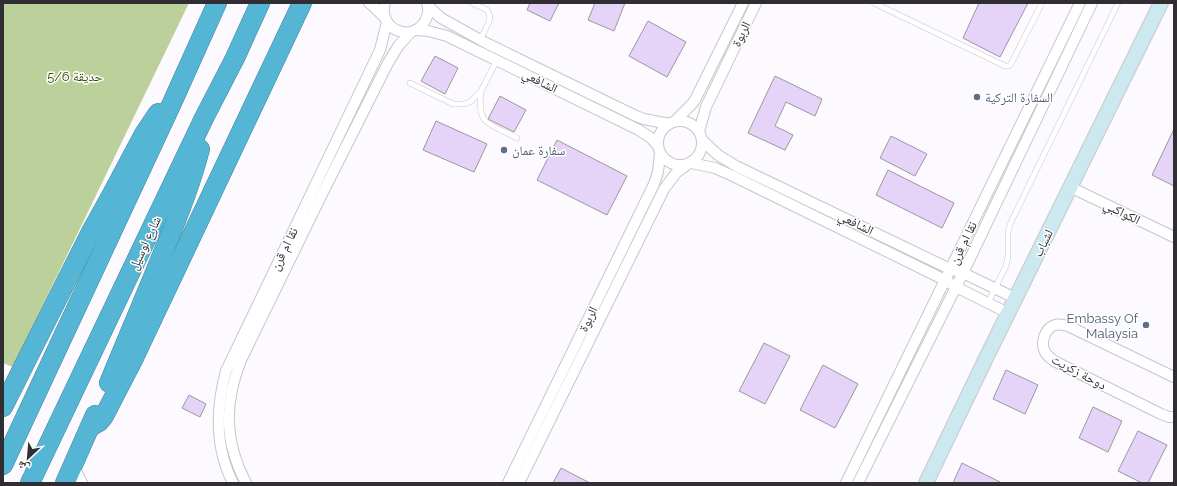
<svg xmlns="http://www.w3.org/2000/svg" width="1177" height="486" viewBox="0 0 1177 486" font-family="Raleway,'Noto Naskh Arabic',sans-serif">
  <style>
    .green { fill: #bcd09b }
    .building { fill: #e6d3f8; stroke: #9c97a0 }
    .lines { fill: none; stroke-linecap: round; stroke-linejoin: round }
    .lane-casing { stroke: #c9c4ce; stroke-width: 6 }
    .street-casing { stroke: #c9c4ce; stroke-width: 12 }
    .secondary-casing { stroke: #c9c4ce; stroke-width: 16 }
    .highway-casing { stroke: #48869b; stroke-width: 20 }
    .lane { stroke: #fff; stroke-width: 5 }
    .street { stroke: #fff; stroke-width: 10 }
    .secondary { stroke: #cce9f2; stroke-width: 14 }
    .highway { stroke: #55b5d4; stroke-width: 19 }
    .service-dot { fill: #5c6f8a; stroke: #fff; stroke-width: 1.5 }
    .labels { text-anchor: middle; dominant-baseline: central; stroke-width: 3; stroke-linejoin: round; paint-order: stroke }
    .street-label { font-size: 13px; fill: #302e32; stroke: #fff }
    .park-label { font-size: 13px; fill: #384c01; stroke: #fff }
    .service-label { font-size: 13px; fill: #4e5e75; stroke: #fff; text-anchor: start }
  </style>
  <rect width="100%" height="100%" fill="#fcfafe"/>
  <polygon class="green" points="3,3 189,3 13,367 3,363"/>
  <g class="building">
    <polygon points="530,3 559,3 550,21 527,10"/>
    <polygon points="595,3 625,3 614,31 588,20"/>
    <polygon points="979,3 1028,3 1000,57 963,38"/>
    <polygon points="648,21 686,42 667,77 629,56"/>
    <polygon points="435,56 458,68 445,94 421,81"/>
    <polygon points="775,76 822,99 815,116 786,102 775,126 793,135 785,150 748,133"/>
    <polygon points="500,96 526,110 514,132 488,119"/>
    <polygon points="436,121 487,144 474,172 423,150"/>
    <polygon points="1174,129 1174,186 1152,175"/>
    <polygon points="891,136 927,154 915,176 880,158"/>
    <polygon points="557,140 627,176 607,215 537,180"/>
    <polygon points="888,170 954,203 942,228 876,195"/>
    <polygon points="764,343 790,356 765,404 739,391"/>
    <polygon points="823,365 858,384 835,428 800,410"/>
    <polygon points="1006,370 1038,385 1025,414 993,399"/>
    <polygon points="189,395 206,404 200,417 182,408"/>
    <polygon points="1093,407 1122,421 1108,452 1079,438"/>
    <polygon points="1138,431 1167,445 1148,483 1142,483 1118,471"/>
    <polygon points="962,463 1000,482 999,483 953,483"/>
    <polygon points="561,468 590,483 553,483"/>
  </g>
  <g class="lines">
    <defs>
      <g id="lane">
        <polyline points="472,3 487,10 490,16 489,22 480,40"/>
        <polyline points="874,3 1005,66 1009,66 1011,64 1042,3"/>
        <polyline points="410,83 453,104 464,104 470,102 481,91 497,60"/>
        <path d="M481 91C480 100 479 111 484 119 487 125 510 134 517 138"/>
        <polyline points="988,303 1006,266 1008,256 1008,232 1011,222 1118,3"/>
      </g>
      <g id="street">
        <polyline points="369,3 373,6 385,18"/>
        <path d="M385 3C377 29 412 44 425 21 428 16 429 9 427 3"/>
        <polyline points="428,6 441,18 486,43 636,116 644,119 669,124"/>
        <polyline points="416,30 428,31 447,36 639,130 651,138 658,146"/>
        <circle cx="680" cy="143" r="22"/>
        <polyline points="674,122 691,105 695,100 743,3"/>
        <polyline points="699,131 706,107 756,3"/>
        <polyline points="702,140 718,155 736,166 950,269 963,273 1015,298"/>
        <polyline points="691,163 715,168 733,176 945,280 956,287 1008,313"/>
        <polyline points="1070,187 1174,237"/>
        <path d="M1174 377 1068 326C1064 325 1059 324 1055 325 1045 328 1040 343 1045 352 1047 356 1051 358 1054 361L1161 414 1169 417H1174"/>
        <polyline points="74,463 77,473 82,483"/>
        <path d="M233 483C215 448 216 408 226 371L380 50 387 22"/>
        <path d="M246 483C224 441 224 403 241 360L322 194 388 63 399 45 411 32"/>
        <polyline points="508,483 654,184 658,172 660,153"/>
        <polyline points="519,483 664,189 676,173 688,164"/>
        <polyline points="846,483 1080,3"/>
        <polyline points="858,483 963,273 1092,3"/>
      </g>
      <polyline id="secondary" points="926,483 988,354 1161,3"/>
      <g id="highway">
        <path d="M109 383C127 339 146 295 164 250 178 217 191 184 200 149"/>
        <polyline points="3,407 92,230 112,194 144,134 158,113"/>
        <polyline points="90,427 99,422 104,416 133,360 302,3"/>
        <polyline points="3,465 172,103 217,3"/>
        <polyline points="30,483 204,118 235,58 260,3"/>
        <polyline points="65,483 95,415"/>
      </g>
    </defs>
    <use href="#lane" class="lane-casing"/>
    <use href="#street" class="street-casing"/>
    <use href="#secondary" class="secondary-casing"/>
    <use href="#highway" class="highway-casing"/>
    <use href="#lane" class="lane"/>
    <use href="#street" class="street"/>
    <use href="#secondary" class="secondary"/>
    <use href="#highway" class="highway"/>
  </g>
  <g class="service-dot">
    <circle cx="977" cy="97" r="4"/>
    <circle cx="504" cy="150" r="4"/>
    <circle cx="1146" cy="325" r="4"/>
  </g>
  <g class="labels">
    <g class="street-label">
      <text transform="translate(741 34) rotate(-64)">الربوة</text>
      <text transform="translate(540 81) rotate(26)">الشافعي</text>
      <text transform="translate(1122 212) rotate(26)">الكواكبي</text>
      <text transform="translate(856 223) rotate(26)">الشافعي</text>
      <text transform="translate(145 243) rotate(-65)">شارع لوسيل</text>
      <text transform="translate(963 243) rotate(-64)">نقا ام قرن</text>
      <text transform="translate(1043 243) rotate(-64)">لشباب</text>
      <text transform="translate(284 249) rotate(-64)">نقا ام قرن</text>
      <text transform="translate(588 319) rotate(-64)">الربوة</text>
      <text transform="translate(1079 372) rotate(28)">دوحة زكريت</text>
    </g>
    <g class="park-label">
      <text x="75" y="76">حديقة 5/6</text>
    </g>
    <g class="service-label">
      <text x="985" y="97">السفارة التركية</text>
      <text x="512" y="150">سفارة عمان</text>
      <text x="1138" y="318" text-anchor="end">Embassy Of<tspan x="1138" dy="15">Malaysia</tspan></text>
    </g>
  </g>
  <rect width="1177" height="486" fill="none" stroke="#302e32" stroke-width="8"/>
  <g transform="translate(28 458) rotate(206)" stroke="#ffffff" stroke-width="3" paint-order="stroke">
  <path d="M0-3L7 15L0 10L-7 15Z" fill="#302e32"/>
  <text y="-6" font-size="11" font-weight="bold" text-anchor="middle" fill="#302e32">ش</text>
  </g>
</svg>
